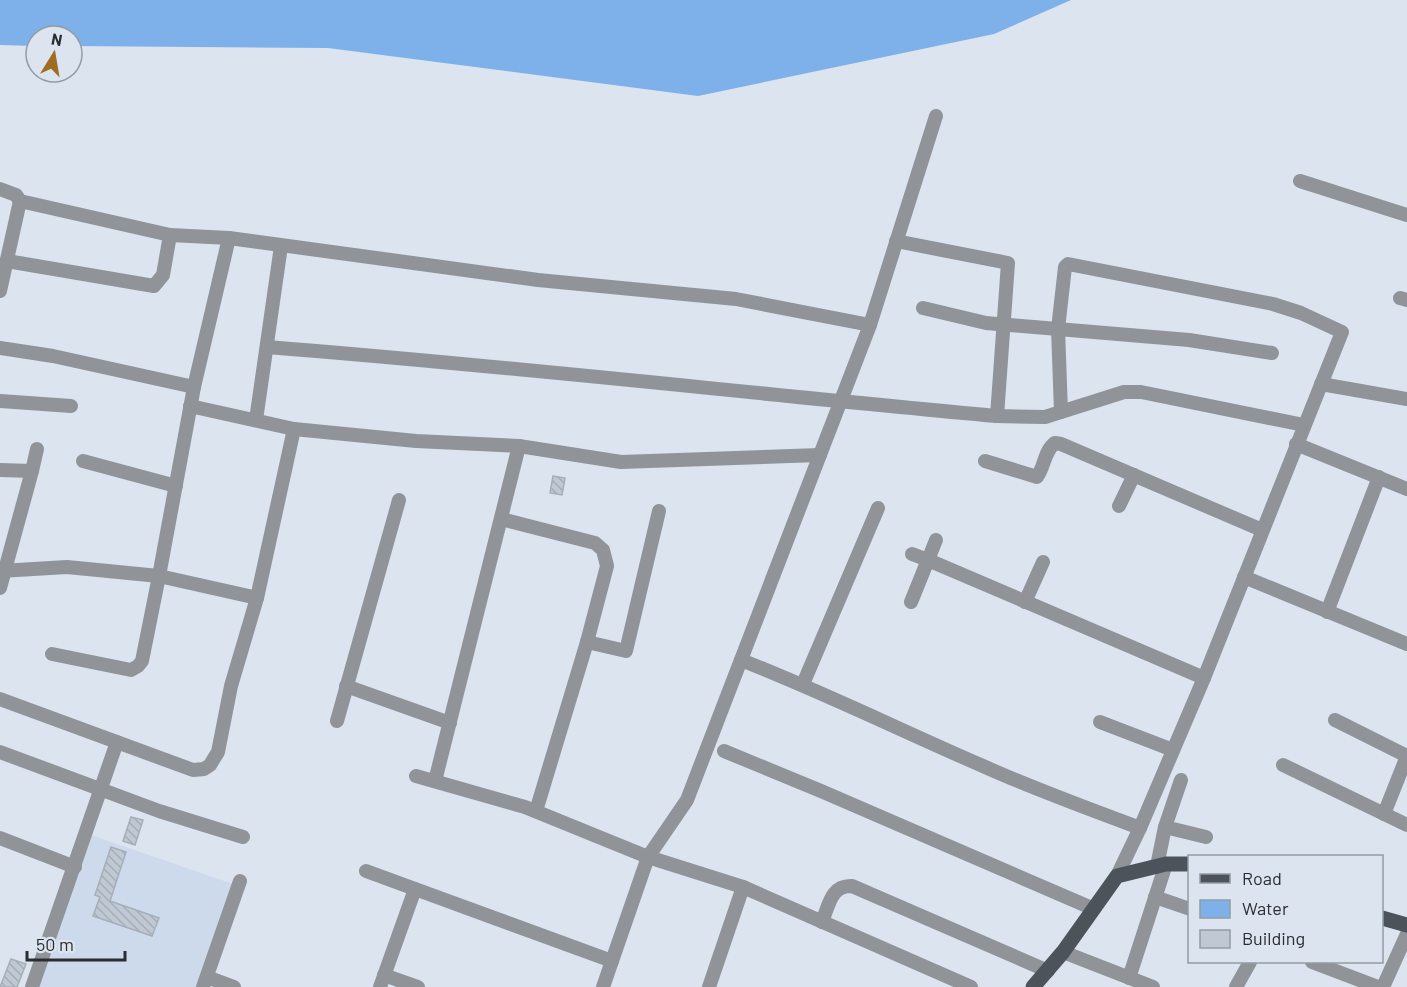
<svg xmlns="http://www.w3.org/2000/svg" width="1407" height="987" viewBox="0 0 1407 987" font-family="Barlow,sans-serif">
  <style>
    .built { fill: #cddaeb }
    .water { fill: #7eb0e9 }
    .building { fill: url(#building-back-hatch); stroke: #a6aeb8; stroke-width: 1.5 }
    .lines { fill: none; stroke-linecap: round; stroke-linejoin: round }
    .minor { stroke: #909498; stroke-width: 14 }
    .major { stroke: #4d535b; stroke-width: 15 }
  </style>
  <defs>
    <pattern id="building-back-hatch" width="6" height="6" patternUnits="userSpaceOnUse" patternTransform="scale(1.5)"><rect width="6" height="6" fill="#c0c9d3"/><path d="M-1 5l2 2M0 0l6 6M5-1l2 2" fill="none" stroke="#a5adb6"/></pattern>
  </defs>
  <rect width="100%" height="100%" fill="#dbe4ef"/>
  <polygon class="built" points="88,834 236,885 199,987 35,987"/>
  <polygon class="water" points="0,0 1071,0 994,34 698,96 328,48 72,46 72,36 36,36 36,46 0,45"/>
  <g class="building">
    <polygon points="553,476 565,478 562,495 550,493"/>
    <polygon points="131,817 143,820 135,845 123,841"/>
    <polygon points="111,847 126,852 110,901 159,918 152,936 93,916 100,897 95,895"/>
    <polygon points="11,959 26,964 17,987 0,987"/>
  </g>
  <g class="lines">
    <g class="minor">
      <polyline points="1300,181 1407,215"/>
      <polyline points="0,189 16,195 20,201 170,235 229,238 538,280 736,299 870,325"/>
      <polyline points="229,238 194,387 159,576 257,598"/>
      <polyline points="896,241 1008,263 997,416"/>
      <polyline points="7,261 154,286 163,275 170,235"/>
      <polyline points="0,291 20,201"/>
      <polyline points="1400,298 1407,300"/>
      <polyline points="923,308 986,323 1189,340 1272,353"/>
      <path d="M267 347C511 366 754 394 997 416L1045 417 1124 392H1141L1304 425"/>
      <polyline points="0,348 53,356 194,387"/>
      <polyline points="1321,384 1407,399"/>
      <polyline points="0,401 71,406"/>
      <polyline points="190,406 294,429 416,441 519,446 621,462 820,455"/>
      <polyline points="1061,412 1058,329 1065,267 1068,264 1273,304 1301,313 1342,332 1204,678 1140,828"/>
      <polyline points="256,420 281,246"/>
      <polyline points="1296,444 1407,489"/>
      <polyline points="83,461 176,486"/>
      <path d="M985 461 1037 477C1045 466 1044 451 1055 443L1061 444 1262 530"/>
      <polyline points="0,470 32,471 0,588"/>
      <polyline points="32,471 37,449"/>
      <polyline points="1119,506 1134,475"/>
      <polyline points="501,519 595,543 603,550 607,566 587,642 536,811"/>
      <polyline points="912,554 928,560 936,540"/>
      <polyline points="0,571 67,567 159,576 142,661 138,666 131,670 52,654"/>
      <polyline points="1244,577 1407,644"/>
      <polyline points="911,602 928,560 1204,678"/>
      <polyline points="1025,602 1043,562"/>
      <polyline points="1327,612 1379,477"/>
      <polyline points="587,642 626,651 659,511"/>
      <path d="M741 660C823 692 902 731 983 766 1034 789 1087 808 1140 828L1117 876"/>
      <polyline points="803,684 878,508"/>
      <polyline points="346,686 450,723"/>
      <polyline points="0,699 193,770 204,769 210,765 218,752 231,686 257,598 294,429"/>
      <polyline points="1335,720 1407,756"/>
      <polyline points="337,721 399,500"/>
      <polyline points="1100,722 1173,750"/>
      <polyline points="724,751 821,791 1094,909"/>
      <polyline points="0,752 159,811 243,837"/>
      <polyline points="1283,765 1407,825"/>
      <polyline points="416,776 525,807 648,857 743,887 971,987"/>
      <polyline points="1181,780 1165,827 1206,837"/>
      <polyline points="435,781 519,446"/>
      <polyline points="1384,814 1407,756"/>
      <polyline points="0,838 75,867"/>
      <polyline points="1157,866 1165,827"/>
      <polyline points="366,871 612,961"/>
      <polyline points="1155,897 1190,909"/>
      <path d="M822 922C829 905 831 885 852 886L1048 971"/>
      <polyline points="1063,952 1153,987"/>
      <polyline points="1312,962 1378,987"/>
      <polyline points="384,975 418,987"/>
      <polyline points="207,977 234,987"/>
      <polyline points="1129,978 1166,864"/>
      <polyline points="32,987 117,742"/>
      <polyline points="203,987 240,881"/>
      <polyline points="380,987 415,889"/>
      <polyline points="603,987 648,857 687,800 870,325 936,116"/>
      <polyline points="709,987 743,887"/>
      <polyline points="1236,987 1250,962"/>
      <polyline points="1383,987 1407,934"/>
    </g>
    <g class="major">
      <polyline points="1382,918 1407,925"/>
      <polyline points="1033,987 1063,952 1117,876 1166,864 1190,864"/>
    </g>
  </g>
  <rect x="1188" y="855" width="195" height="108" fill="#dbe4ef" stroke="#949ba3" stroke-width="1.5"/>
  <rect x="1200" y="874" width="30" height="9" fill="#4d535b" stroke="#949ba3" stroke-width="1.5"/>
  <text x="1242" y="885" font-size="18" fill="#2a2d31">Road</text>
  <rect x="1200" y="900" width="30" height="18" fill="#7eb0e9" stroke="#949ba3" stroke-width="1.5"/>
  <text x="1242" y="915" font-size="18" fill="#2a2d31">Water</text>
  <rect x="1200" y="930" width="30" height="18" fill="#c0c9d3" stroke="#949ba3" stroke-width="1.5"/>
  <text x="1242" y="945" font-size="18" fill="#2a2d31">Building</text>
  <g transform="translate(54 54) rotate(11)"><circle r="28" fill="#dbe4ef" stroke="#949ba3" stroke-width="1.5"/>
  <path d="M0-4.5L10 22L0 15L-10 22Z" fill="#9f6c22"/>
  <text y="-9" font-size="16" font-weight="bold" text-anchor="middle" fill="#2a2d31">N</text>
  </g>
  <path d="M27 951v9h98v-9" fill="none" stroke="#2a2d31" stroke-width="3"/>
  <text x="36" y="951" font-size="18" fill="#2a2d31" stroke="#dbe4ef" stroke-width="4.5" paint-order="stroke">50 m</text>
</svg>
